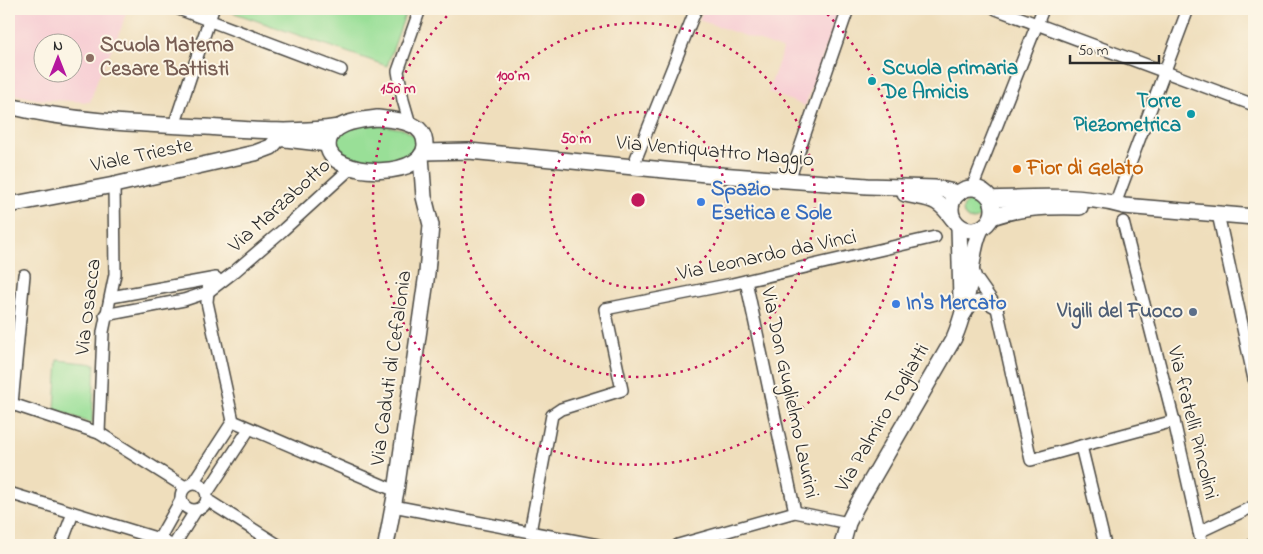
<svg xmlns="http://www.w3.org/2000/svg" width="1263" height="554" viewBox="0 0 1263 554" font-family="'Indie Flower',sans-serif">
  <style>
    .built { fill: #f7cfd4; fill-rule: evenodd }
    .green { fill: #99df97; stroke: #628561 }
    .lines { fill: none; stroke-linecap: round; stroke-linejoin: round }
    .street-casing { stroke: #484641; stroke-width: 14 }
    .secondary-casing { stroke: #484641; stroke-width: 18 }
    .street { stroke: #fff; stroke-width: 11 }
    .secondary { stroke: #fff; stroke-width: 15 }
    .ring { fill: none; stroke: #c2185b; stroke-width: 2.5; stroke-dasharray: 2.5 5 }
    .education-dot { fill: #8d6e63; stroke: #fcf5e5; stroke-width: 2 }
    .culture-dot { fill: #0f9aa8; stroke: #fcf5e5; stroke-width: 2 }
    .food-dot { fill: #e8710a; stroke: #fcf5e5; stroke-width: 2 }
    .shop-dot { fill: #3f7fe0; stroke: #fcf5e5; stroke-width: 2 }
    .service-dot { fill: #5c6f8a; stroke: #fcf5e5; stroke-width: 2 }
    .labels { text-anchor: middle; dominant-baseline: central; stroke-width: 4; stroke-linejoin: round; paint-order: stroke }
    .education-label { font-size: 21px; font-weight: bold; fill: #785e54; stroke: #fcf5e5; text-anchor: start }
    .culture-label { font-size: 21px; font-weight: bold; fill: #0d838f; stroke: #fcf5e5; text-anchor: start }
    .street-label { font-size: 21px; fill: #2b2b2b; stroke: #fcf5e5 }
    .food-label { font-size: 21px; font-weight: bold; fill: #c56008; stroke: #fcf5e5; text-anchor: start }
    .shop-label { font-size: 21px; font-weight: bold; fill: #366cbe; stroke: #fcf5e5; text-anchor: start }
    .service-label { font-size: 21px; font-weight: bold; fill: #4e5e75; stroke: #fcf5e5; text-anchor: end }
    .centre { fill: #c2185b; stroke: #fcf5e5; stroke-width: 2.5 }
    .ring-label { font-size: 15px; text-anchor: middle; font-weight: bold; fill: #c2185b; stroke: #fcf5e5; stroke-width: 4; stroke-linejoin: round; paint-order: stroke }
  </style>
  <rect width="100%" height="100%" fill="#fcf5e5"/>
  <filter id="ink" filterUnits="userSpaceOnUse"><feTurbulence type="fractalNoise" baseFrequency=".02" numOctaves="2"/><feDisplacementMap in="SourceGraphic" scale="10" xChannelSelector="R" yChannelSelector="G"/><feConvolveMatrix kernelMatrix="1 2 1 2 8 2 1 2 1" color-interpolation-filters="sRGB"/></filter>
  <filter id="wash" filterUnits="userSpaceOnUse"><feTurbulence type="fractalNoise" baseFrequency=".0096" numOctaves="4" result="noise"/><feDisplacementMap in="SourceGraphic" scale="20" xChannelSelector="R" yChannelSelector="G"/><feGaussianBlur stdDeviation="1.12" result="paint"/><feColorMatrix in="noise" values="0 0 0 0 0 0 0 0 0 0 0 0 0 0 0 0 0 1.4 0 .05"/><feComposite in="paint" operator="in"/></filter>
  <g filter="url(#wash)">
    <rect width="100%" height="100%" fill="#efdebc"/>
    <g class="built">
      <path d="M9 9H127L121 29 98 78 90 102 36 99 9 93ZM42 42H72V72H42Z"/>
      <polygon points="704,9 840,9 805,106 768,92 783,49 699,20"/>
    </g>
    <g class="green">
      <polygon points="226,9 407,9 387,66 226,10"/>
      <path d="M368 123 403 129 415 136 417 149 408 161 362 165 338 153 335 141C343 129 354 127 368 123Z"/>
      <circle cx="973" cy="210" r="10"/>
      <polygon points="58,360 95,364 92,424 55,409"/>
    </g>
  </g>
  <g filter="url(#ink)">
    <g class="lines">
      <defs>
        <g id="street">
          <polyline points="179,9 341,70"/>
          <polyline points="996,9 1254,105"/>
          <polyline points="410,124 403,100 398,71 420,9"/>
          <polyline points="174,126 213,9"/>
          <polyline points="633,166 696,9"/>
          <polyline points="789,180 848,9"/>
          <polyline points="972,188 1043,9"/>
          <polyline points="1115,204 1188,9"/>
          <polyline points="1218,214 1254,379"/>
          <polyline points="1123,222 1174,421 1202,545"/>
          <polyline points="972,267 976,278 997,308 1031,460 1081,446 1105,545"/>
          <polyline points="209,281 207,302 233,421 396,491"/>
          <polyline points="746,281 795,512"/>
          <polyline points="111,297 216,278"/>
          <polyline points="105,315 184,300 208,292 234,272 283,230 351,168"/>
          <path d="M965 315C975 297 980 298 997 308"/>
          <polyline points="9,403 99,433 185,487"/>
          <polyline points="12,404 24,275"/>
          <polyline points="99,433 103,332 115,274 114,185"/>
          <polyline points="1081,446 1174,421"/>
          <circle cx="194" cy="497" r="13"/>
          <polyline points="192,484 233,421"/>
          <polyline points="9,493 159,539 171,545"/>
          <polyline points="207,493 249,429"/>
          <polyline points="207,500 278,545"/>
          <polyline points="393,506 598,545"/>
          <polyline points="530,532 552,415 561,409 622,390 605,309 732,284 935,237"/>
          <polyline points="1199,532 1254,506"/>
          <polyline points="159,539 181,500"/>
          <polyline points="61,545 73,513"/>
          <polyline points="174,545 196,510"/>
          <polyline points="678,545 795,512 848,523"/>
          <polyline points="1252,545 1254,544"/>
        </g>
        <g id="secondary">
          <path d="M9 106C73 122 140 124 206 127 250 130 295 134 339 127"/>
          <path d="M377 118C392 120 419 120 424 138 437 181 326 180 328 144 330 122 360 120 377 118Z"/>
          <polyline points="277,138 328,144"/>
          <polyline points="424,152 469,151 706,174 867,186 935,188 959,193"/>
          <circle cx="972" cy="209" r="21"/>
          <path d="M905 194C931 200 936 196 953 219"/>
          <path d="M991 199C1036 197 1080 194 1124 206L1254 217"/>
          <polyline points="9,205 114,185 255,153 271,147 279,138"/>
          <path d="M992 217C1019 207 1052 206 1080 207"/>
          <polyline points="959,226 961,299"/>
          <polyline points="386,545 396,491 427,273 431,225 424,197 421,156"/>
          <path d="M842 545 848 523 856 507 954 338C961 322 968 296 970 278 973 261 973 245 981 229"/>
        </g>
      </defs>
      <use href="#street" class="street-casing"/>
      <use href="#secondary" class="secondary-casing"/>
      <use href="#street" class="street"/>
      <use href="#secondary" class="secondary"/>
    </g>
  </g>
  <g class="ring">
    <circle cx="638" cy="200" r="88"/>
    <circle cx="638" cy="200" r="177"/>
    <path d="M822 9A265 265 0 1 1 454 9"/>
  </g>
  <circle class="education-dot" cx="90" cy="58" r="5"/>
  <g class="culture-dot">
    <circle cx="872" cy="81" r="5"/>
    <circle cx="1191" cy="114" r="5"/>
  </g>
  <circle class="food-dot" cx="1017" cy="169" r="5"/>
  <g class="shop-dot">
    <circle cx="701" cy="202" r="5"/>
    <circle cx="896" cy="304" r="5"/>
  </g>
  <circle class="service-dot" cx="1193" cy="312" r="5"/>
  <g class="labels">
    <g class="education-label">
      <text x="100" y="46">Scuola Materna<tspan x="100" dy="24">Cesare Battisti</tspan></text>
    </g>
    <g class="culture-label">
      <text x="882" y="69">Scuola primaria<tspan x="882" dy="24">De Amicis</tspan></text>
      <text x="1181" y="102" text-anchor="end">Torre<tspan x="1181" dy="24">Piezometrica</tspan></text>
    </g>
    <g class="street-label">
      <text transform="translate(715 152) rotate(5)">Via Ventiquattro Maggio</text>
      <text transform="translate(142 156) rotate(-12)">Viale Trieste</text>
      <text transform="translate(280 206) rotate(-42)">Via Marzabotto</text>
      <text transform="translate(767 256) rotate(-12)">Via Leonardo da Vinci</text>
      <text transform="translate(89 307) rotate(-83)">Via Osacca</text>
      <text transform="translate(392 368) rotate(-82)">Via Caduti di Cefalonia</text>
      <text transform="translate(789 393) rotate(78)">Via Don Guglielmo Laurini</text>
      <text transform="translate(883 418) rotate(-60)">Via Palmiro Togliatti</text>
      <text transform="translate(1192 423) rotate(76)">Via fratelli Pincolini</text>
    </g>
    <g class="food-label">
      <text x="1027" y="169">Fior di Gelato</text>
    </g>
    <g class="shop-label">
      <text x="711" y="190">Spazio<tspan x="711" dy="24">Esetica e Sole</tspan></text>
      <text x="906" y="304">In's Mercato</text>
    </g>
    <g class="service-label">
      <text x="1183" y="312">Vigili del Fuoco</text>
    </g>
  </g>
  <circle cx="638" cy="200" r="8" class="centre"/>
  <g class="ring-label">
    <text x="513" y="80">100 m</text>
    <text x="398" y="93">150 m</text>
    <text x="576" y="143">50 m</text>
  </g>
  <rect width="1263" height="554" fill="none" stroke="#fcf5e5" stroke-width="30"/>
  <g transform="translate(58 58)"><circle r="24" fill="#fcf5e5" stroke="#a8a49b"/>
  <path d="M0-4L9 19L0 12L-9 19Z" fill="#b5179e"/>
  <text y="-8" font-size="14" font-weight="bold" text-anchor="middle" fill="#2b2b2b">N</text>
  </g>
  <path d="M1070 55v8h89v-8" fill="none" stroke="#2b2b2b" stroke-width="2.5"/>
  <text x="1078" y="55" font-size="15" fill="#2b2b2b" stroke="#fcf5e5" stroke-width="4" paint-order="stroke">50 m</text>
</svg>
